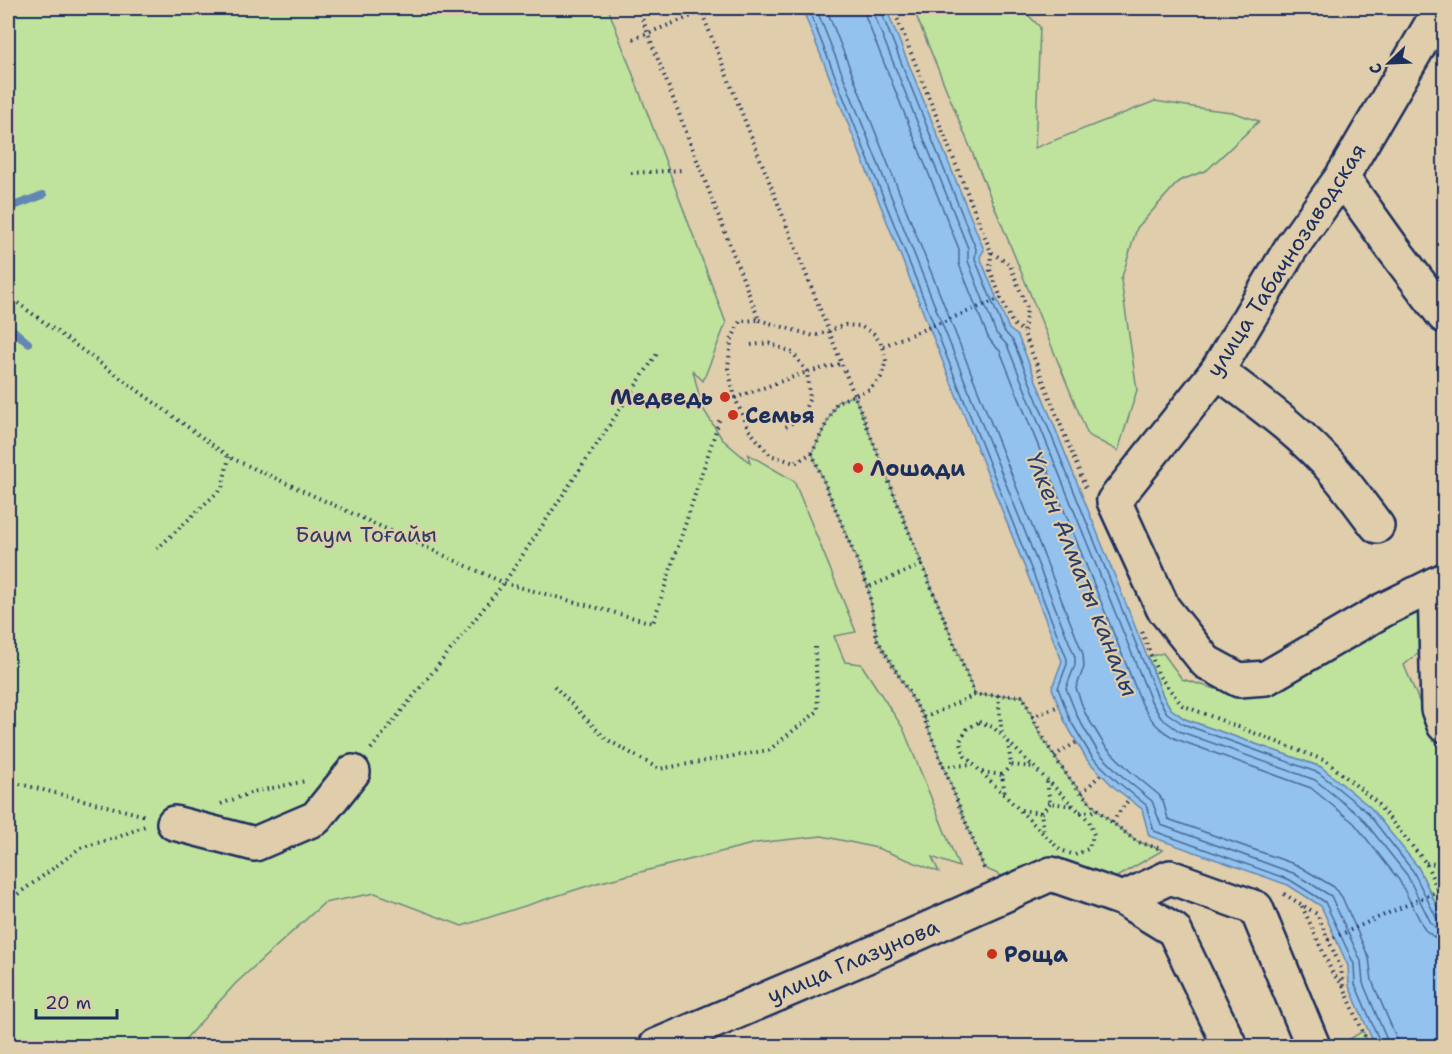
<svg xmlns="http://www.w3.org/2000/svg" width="1452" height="1054" viewBox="0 0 1452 1054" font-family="'Shantell Sans',sans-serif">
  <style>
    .green { fill: #bfe29c; stroke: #6d887d; stroke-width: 1.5 }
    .water { fill: #92c2ed; stroke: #6287b4; stroke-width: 1.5 }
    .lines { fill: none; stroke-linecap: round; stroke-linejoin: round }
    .shore { stroke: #4b6a97; stroke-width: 1.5 }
    .stream { stroke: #6287b4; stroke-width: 8 }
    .minor-casing { stroke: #1b2f5e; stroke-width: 38 }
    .path { stroke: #1b2f5e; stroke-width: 4; stroke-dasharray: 1.5 4.5; stroke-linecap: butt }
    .minor { stroke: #dfcdab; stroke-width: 33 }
    .poi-dot { fill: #c8321e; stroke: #dfcdab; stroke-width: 2 }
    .labels { text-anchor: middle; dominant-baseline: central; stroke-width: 4.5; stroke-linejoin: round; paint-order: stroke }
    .street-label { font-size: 22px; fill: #1b2f5e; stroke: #dfcdab }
    .poi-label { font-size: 22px; font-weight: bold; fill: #1b2f5e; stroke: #dfcdab; text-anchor: start }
    .park-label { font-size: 22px; fill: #2b4164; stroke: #dfcdab }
    .water-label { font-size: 24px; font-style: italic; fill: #273e6c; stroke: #dfcdab }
  </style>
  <rect width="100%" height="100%" fill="#dfcdab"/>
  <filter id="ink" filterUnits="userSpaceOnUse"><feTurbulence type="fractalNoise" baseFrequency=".0167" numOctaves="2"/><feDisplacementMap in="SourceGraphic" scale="12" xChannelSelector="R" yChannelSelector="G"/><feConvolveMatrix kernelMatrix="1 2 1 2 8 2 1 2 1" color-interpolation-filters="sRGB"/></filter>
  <g filter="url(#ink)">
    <g class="green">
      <polygon points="8,8 608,8 726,323 703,381 693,371 702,407 722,439 750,463 748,454 794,481 856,632 834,636 845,662 861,664 903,728 959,867 932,857 939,872 877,848 822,836 756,843 597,883 462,926 375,893 324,903 236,983 179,1046 8,1046"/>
      <polygon points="913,8 1021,8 1040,27 1035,148 1155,101 1199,108 1232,112 1259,121 1207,170 1179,181 1137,228 1121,280 1137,390 1118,451 1088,435"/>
      <polygon points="854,395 975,695 1023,696 1039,733 1054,756 1068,777 1098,811 1136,841 1163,850 1108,882 1007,878 984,868 924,718 877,639 868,587 812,453 837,402"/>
      <polygon points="1430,602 1422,650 1404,665 1444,761 1444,921 1418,867 1321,767 1185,719 1171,709 1163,696 1148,657 1163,653 1182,679 1232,694"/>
      <polygon points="1363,1031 1369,1046 1338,1046"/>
    </g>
    <polygon class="water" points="802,8 886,8 984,250 980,257 1009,329 1018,336 1163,696 1171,709 1185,719 1321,767 1370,807 1418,867 1444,921 1444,1046 1375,1046 1349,986 1348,966 1321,906 1288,885 1149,836 1142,809 1115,788 1087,760 1065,722 1052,688 1062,661"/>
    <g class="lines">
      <g class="shore">
        <polyline points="808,8 1067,659 1067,664 1058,688 1070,720 1092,757 1119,783 1146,805 1154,831 1290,880 1325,902 1354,964 1355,984 1380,1042 1380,1046"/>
        <polyline points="816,8 1075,657 1075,665 1066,688 1077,716 1098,752 1124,778 1152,801 1161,825 1293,873 1331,896 1361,961 1363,983 1387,1040 1388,1046"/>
        <polyline points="826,8 1083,654 1084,667 1076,688 1085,713 1105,746 1130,771 1159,795 1163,801 1168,819 1297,865 1334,887 1342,897 1369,958 1372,981 1396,1037 1397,1046"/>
        <path d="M864 8 866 18 959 249V264L988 337 993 344 1000 351 1142 704C1151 721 1159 730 1176 739L1311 788 1354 823 1399 880 1425 930 1434 937 1444 939"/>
        <polyline points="873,8 874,15 968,248 968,261 996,333 1007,345 1151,701 1161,718 1179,731 1315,780 1361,817 1407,875 1431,923 1436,928 1444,930"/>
        <polyline points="881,8 881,12 976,249 975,259 1004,331 1013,341 1158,698 1167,713 1183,724 1319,773 1366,811 1413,871 1437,919 1440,922 1444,922"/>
      </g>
      <g class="stream">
        <polyline points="8,208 43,195"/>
        <polyline points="8,326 28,343"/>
      </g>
      <defs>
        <g id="minor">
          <polyline points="1441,8 1342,177 1291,248 1217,371 1114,501 1163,608 1206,662 1239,680 1266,678 1383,610 1444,580"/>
          <polyline points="1342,177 1392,247 1444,316"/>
          <path d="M1217 371C1258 402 1303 434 1337 474 1351 491 1364 509 1377 526"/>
          <polyline points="1435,584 1438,709 1444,725"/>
          <polyline points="174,823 255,844 316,818 353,772"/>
          <polyline points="1123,899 1170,877 1256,908 1313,1046"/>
          <polyline points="656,1046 867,956 1051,874 1123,899 1174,930 1230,1046"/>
        </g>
      </defs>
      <use href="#minor" class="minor-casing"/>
      <g class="path">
        <polyline points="638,8 759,320"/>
        <polyline points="700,8 922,565 868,587"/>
        <polyline points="893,8 991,252 1010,265 1027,308 1024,333 1087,491"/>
        <polyline points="633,39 702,12"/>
        <polyline points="631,173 684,170"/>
        <polyline points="991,252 990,270 1001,298 1013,324 1024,332"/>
        <polyline points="8,296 229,457 504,583 653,623 720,418"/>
        <polygon points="759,320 814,336 845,325 860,326 874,334 883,346 886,361 881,377 870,389 837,402 812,453 795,463 770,455 749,430 735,398 728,368 731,341 740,321"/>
        <polyline points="751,345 769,343 793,353 807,372 810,398 801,418 782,429"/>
        <polyline points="883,346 1001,298"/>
        <polyline points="735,398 807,372 841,364"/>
        <polyline points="812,453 868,587 877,639 924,718 984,868 988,870"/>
        <polyline points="157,549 222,488 229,457"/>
        <polyline points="922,565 975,695"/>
        <polyline points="1142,632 1159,676 1182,705 1326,761 1375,801 1426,863 1438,891 1444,902"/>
        <polyline points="554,686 606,739 659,769 769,750 818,711 815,646"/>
        <polyline points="998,695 1002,736"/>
        <polyline points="1032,717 1059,706"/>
        <path d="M924 718 975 695 1023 696C1046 748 1072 792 1118 827 1124 831 1130 837 1136 841 1143 844 1151 846 1158 848"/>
        <polygon points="979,722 993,727 1089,821 1094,835 1088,849 1075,855 1060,850 965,756 960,741 967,729"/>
        <polyline points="1008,742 1011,765 1034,767"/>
        <polyline points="371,749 504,583 659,351"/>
        <polyline points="1054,756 1077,742"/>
        <polyline points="943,766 973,765"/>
        <polyline points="982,772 1002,775 1005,795"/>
        <polyline points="1002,775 1011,765"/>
        <polyline points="8,781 146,816"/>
        <polyline points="1047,782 1050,803 1073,806"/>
        <polyline points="1082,793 1101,774"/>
        <polyline points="221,804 253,792 306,781"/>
        <polyline points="1021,810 1041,813 1044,833"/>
        <polyline points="1080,812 1098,811"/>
        <polyline points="1041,813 1050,803"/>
        <polyline points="1112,822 1129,799"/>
        <polyline points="1426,863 1444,865"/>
        <polyline points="1284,894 1317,914 1341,968 1343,985"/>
        <polyline points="8,901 47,873 80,848 118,837 145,826"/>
        <polyline points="1302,906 1333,974 1343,985 1369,1046"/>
        <polyline points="1328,940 1438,891"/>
      </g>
      <use href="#minor" class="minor"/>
    </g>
  </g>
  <g class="poi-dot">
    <circle cx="725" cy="397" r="6"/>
    <circle cx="733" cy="415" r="6"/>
    <circle cx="858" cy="468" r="6"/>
    <circle cx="992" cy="954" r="6"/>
  </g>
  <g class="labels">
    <g class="street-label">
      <text transform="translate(1286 260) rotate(-57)">улица Табачнозаводская</text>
      <text transform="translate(853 961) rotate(-23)">улица Глазунова</text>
    </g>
    <g class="poi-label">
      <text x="713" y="397" text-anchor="end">Медведь</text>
      <text x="745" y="415">Семья</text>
      <text x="870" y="468">Лошади</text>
      <text x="1004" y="954">Роща</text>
    </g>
    <g class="park-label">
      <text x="366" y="534">Баум Тоғайы</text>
    </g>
    <g class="water-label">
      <text transform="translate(1082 574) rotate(68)">Үлкен Алматы каналы</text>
    </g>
  </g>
  <rect width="1452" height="1054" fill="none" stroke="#dfcdab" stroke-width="30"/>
  <rect x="15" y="15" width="1422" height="1024" fill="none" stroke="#1b2f5e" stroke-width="2" filter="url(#ink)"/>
  <g transform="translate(1389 63) rotate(247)" stroke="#dfcdab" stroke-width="4.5" paint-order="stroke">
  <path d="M0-4.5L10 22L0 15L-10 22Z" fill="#1b2f5e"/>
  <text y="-9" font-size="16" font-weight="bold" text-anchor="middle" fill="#1b2f5e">С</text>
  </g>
  <path d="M36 1009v9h81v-9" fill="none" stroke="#1b2f5e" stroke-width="3"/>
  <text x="45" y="1009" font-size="18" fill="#1b2f5e" stroke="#dfcdab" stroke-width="4.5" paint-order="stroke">20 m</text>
</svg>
